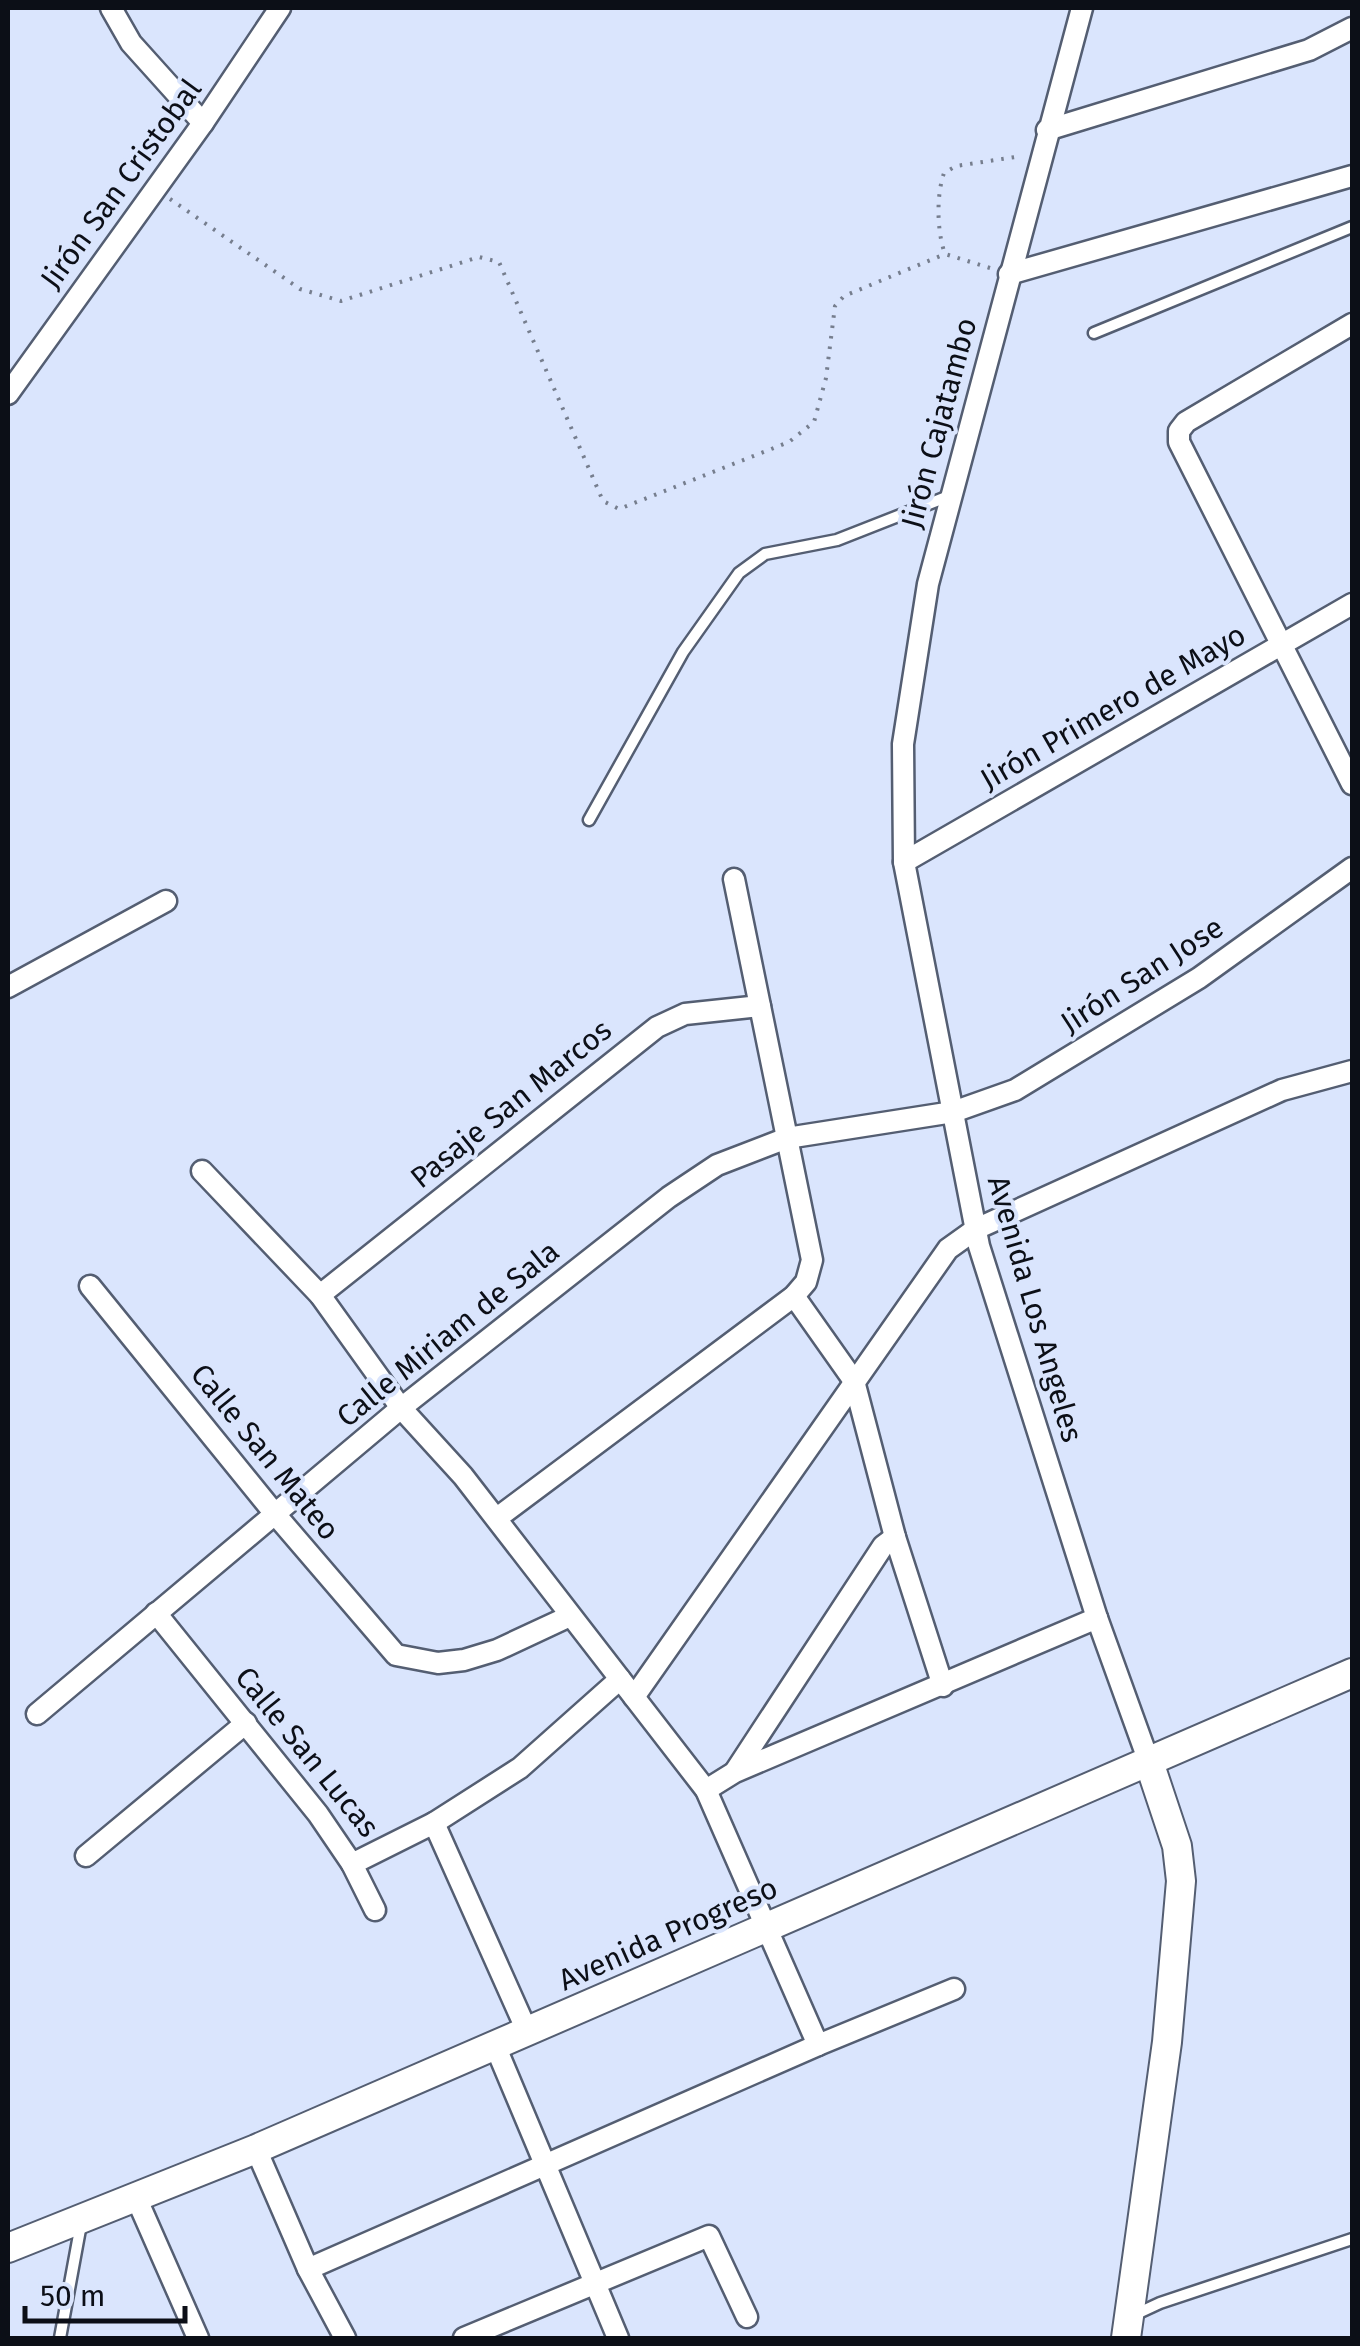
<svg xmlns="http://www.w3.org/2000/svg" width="1360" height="2346" viewBox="0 0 1360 2346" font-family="'Fira Sans',sans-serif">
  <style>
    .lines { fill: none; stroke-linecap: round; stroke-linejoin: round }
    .lane-casing { stroke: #545e72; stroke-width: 15 }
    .street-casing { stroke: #545e72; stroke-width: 25 }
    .secondary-casing { stroke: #545e72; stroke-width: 32 }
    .path { stroke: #767e8e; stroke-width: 4; stroke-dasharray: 2.5 8; stroke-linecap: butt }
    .lane { stroke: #fff; stroke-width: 10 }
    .street { stroke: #fff; stroke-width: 20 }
    .secondary { stroke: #fff; stroke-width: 28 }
    .labels { text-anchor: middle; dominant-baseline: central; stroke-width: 8; stroke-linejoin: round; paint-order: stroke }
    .street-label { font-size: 30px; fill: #0c0f17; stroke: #dae5fd }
  </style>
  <rect width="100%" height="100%" fill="#dae5fd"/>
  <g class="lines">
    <defs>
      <g id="lane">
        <polyline points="1094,333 1352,227"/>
        <polyline points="589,820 683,652 739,573 765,554 837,540 949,496"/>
        <polyline points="1132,2316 1160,2303 1352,2239"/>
        <polyline points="60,2338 81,2224"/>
      </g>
      <g id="street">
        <polyline points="111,8 131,43 203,123"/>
        <polyline points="1082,8 928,584 903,744 904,862 979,1246 1097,1618 1149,1762"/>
        <polyline points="1047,130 1309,50 1352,28"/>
        <polyline points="1009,274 1352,176"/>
        <polyline points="1352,324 1186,422 1179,431 1179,442 1352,784"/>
        <polyline points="8,394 203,123 280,8"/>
        <polyline points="904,862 1352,604"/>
        <polyline points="8,987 166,901"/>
        <polyline points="202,1171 320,1295 401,1408 463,1476 706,1790 818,2045"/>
        <polyline points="90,1286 275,1514 396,1655 438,1663 464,1660 497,1650 570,1616"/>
        <polyline points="320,1295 657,1027 685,1014 760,1006"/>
        <polyline points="794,1296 854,1381 895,1537 943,1686"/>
        <polyline points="497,1518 794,1296 806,1282 812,1260 734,879"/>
        <polyline points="156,1613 318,1814 352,1864 434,1823 520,1768 620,1679"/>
        <polyline points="634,1697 948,1249 976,1229 1282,1090 1352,1071"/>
        <polyline points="37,1714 401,1408 669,1197 717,1165 787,1138 953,1112 1015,1090 1199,978 1352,868"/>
        <polyline points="736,1770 883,1546 895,1537"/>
        <polyline points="706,1790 735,1772 1097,1618"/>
        <polyline points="434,1823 527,2031"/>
        <polyline points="86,1856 246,1723"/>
        <polyline points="352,1864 375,1910"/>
        <polyline points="494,2043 618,2338"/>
        <polyline points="256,2149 308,2269 345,2338"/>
        <polyline points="135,2195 198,2338"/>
        <polyline points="308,2269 818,2045 954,1989"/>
        <polyline points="464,2338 709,2236 747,2317"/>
      </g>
      <g id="secondary">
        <polyline points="8,2248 256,2149 1352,1673"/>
        <polyline points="1126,2338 1167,2042 1181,1881 1177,1846 1149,1762"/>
      </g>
    </defs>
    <use href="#lane" class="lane-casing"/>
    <use href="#street" class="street-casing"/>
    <use href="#secondary" class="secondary-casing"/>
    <g class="path">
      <polyline points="170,199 300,289 341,301 479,257 499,262 603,501 619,509 789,442 814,422 826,378 835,306 844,296 945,254"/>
      <path d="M990 268 945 254C937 232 936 196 944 173L956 166 1022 156"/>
    </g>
    <use href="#lane" class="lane"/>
    <use href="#street" class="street"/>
    <use href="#secondary" class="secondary"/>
  </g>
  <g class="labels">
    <g class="street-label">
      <text transform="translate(121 184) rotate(-54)">Jirón San Cristobal</text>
      <text transform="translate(939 423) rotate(-75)">Jirón Cajatambo</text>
      <text transform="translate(1113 707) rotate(-30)">Jirón Primero de Mayo</text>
      <text transform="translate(1142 975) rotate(-33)">Jirón San Jose</text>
      <text transform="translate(511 1104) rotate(-39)">Pasaje San Marcos</text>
      <text transform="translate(1035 1309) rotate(74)">Avenida Los Angeles</text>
      <text transform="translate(448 1334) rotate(-39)">Calle Miriam de Sala</text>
      <text transform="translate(265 1452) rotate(51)">Calle San Mateo</text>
      <text transform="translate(307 1752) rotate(51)">Calle San Lucas</text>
      <text transform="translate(668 1934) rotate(-24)">Avenida Progreso</text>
    </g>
  </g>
  <rect width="1360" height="2346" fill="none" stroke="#0c0f17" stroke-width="20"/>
  <path d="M25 2306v15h160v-15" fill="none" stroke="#0c0f17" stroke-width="5"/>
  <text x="40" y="2306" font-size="30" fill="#0c0f17" stroke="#dae5fd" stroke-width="8" paint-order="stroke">50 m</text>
</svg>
